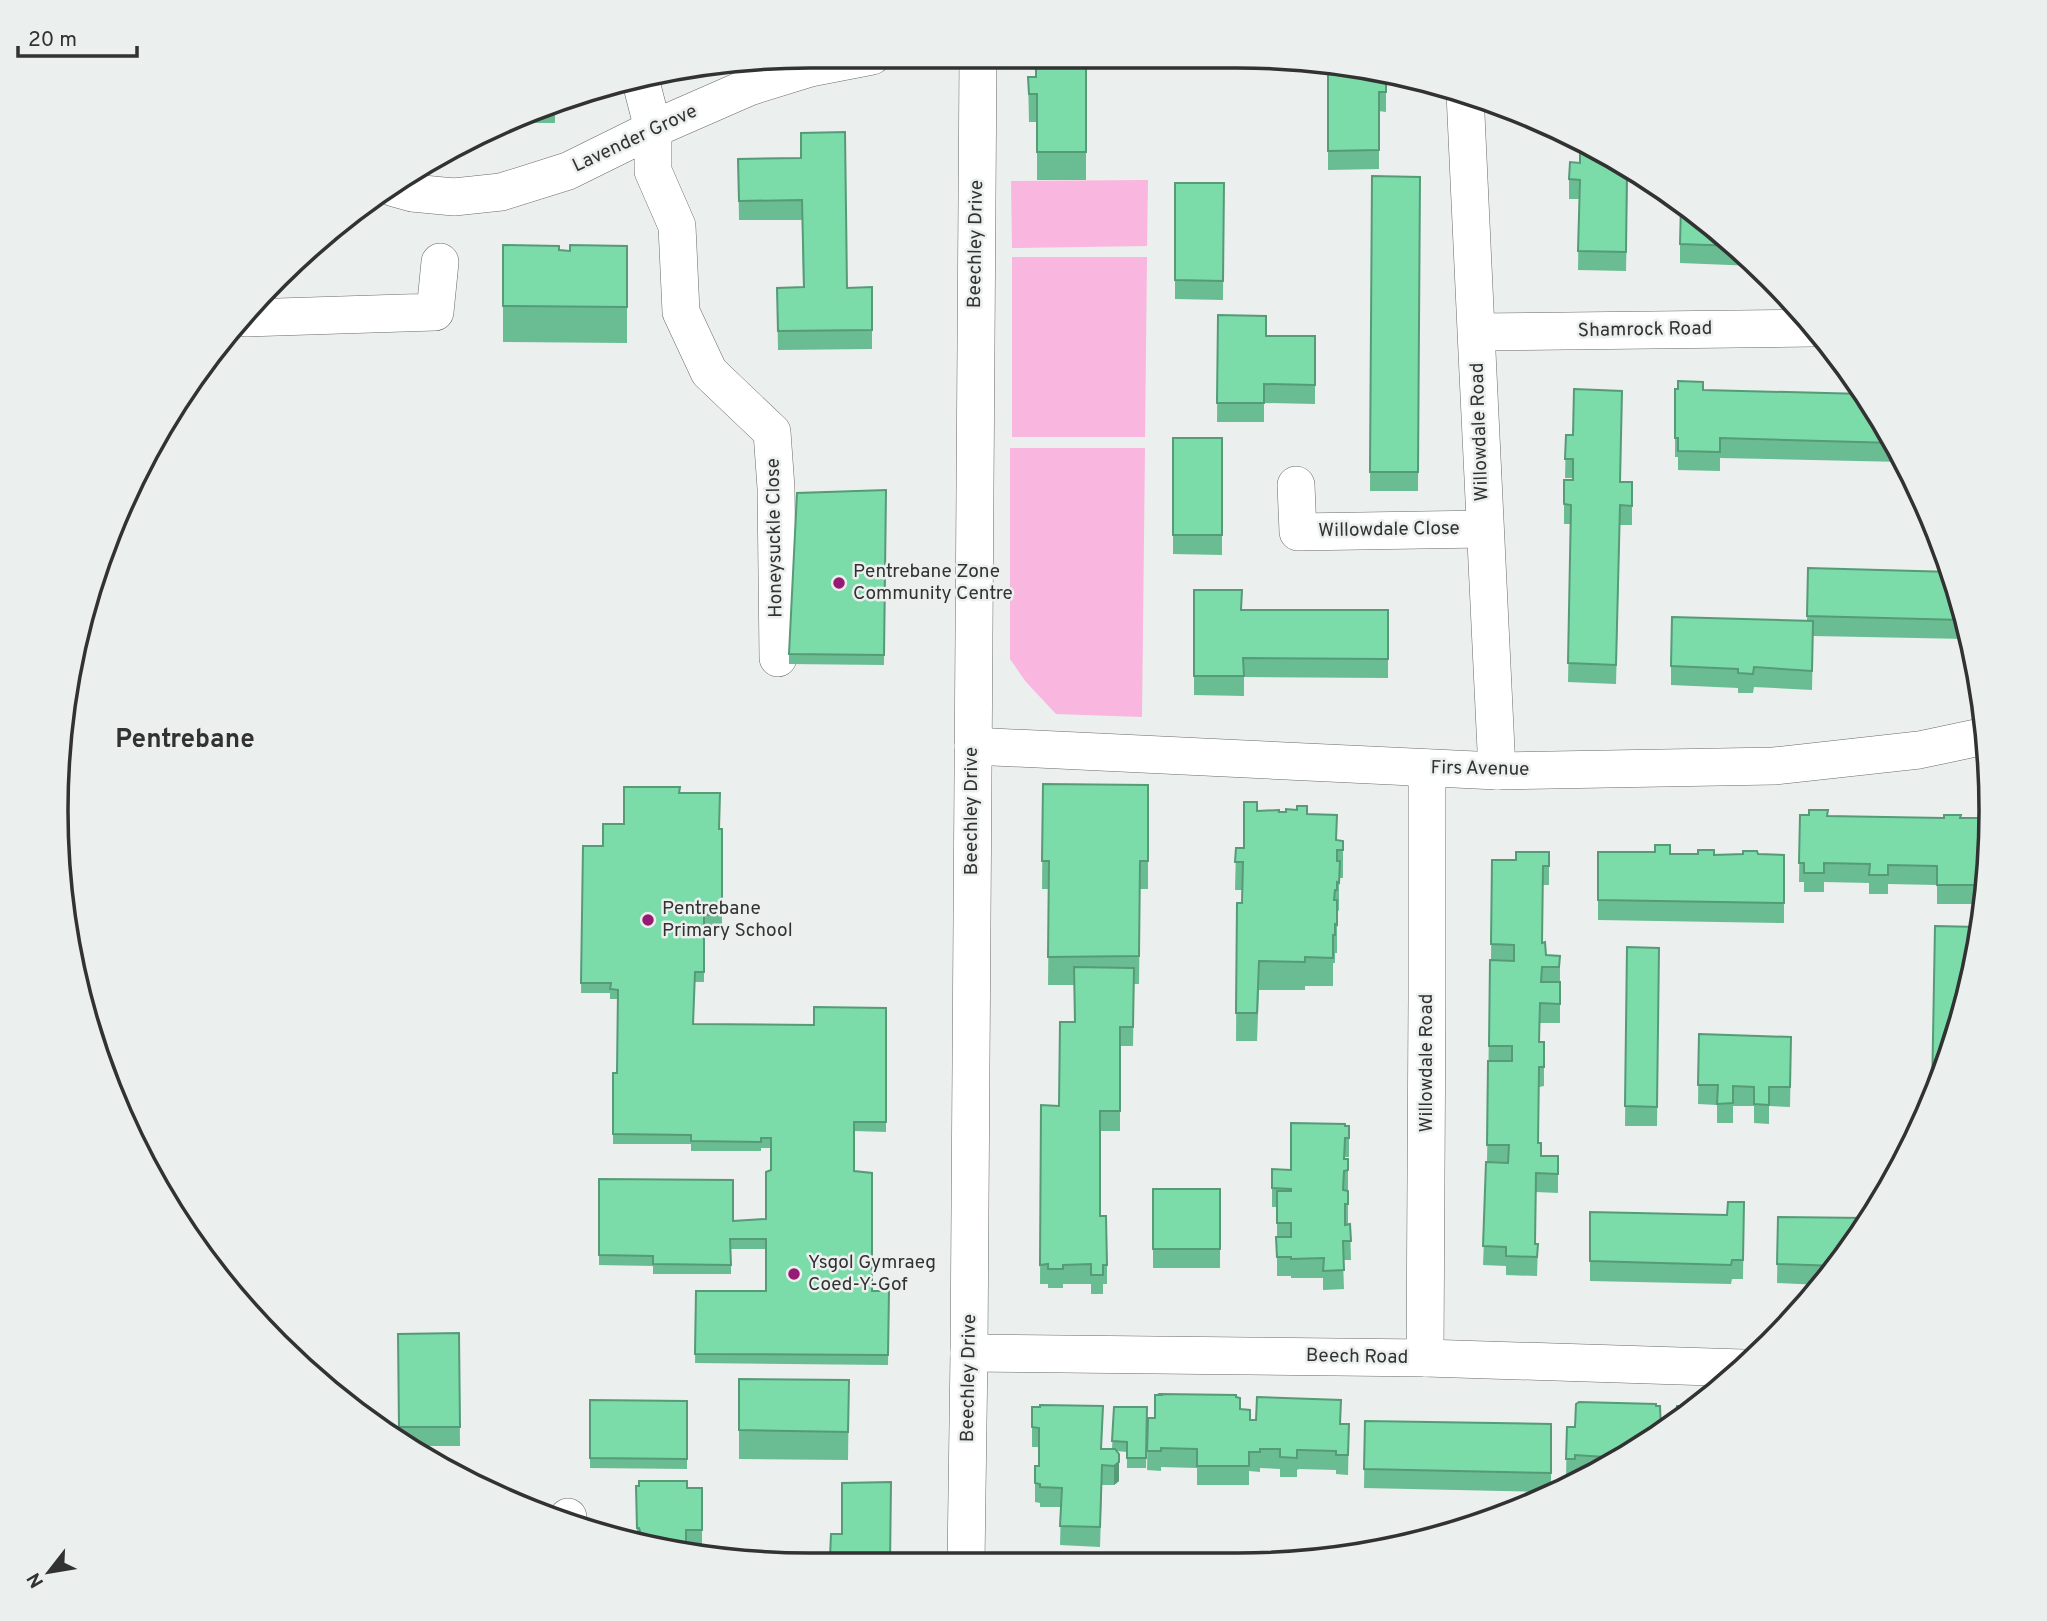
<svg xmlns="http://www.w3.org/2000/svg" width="2047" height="1621" viewBox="0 0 2047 1621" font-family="Overpass,sans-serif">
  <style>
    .green { fill: #f9b6df }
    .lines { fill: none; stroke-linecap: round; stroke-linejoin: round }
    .street-casing { stroke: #686b69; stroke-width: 38 }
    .street { stroke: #fff; stroke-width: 37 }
    .wall { fill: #6abd92 }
    .shaded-wall { fill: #569a77 }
    .building { fill: #7bdcaa; stroke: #569a77; stroke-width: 2 }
    .poi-dot { fill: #971b75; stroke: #ebefed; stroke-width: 2.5 }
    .labels { text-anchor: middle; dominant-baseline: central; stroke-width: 5; stroke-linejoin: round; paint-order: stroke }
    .street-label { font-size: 19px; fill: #313231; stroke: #ebefed }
    .poi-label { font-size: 19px; fill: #313231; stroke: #ebefed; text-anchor: start }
    .district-label { font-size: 26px; font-weight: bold; fill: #313231; stroke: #ebefed }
    .rim { fill: none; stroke: #313231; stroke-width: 3.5 }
  </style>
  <rect width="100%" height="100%" fill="#ebefed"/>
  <g class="green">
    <polygon points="1148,180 1147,246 1012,248 1011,181"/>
    <polygon points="1012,257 1147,257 1145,437 1012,437"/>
    <polygon points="1010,448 1145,448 1142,717 1056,714 1026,682 1010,659"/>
  </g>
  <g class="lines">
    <defs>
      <g id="street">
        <polyline points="640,78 653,129 653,171 677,226 681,312 709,372 772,432 776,488 778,658"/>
        <path d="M1465 93C1476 319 1485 545 1497 771"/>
        <polyline points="394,188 412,193 454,197 501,192 568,171 653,129 749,87 810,68 872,56"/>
        <polyline points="246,318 435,312 440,262"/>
        <polyline points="1477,332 1813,328"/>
        <polyline points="1296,485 1298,532 1484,529"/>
        <polyline points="973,746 1497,771 1774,766 1919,750 1985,736"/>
        <polyline points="969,1353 1425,1358 1743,1368"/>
        <polyline points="1425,1358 1427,999 1427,768"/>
        <polyline points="568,1522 568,1517"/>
        <polyline points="966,1564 969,1353 978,57"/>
      </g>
    </defs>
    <use href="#street" class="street-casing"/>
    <use href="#street" class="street"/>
  </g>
  <g class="wall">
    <polygon points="1086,57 1086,180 1037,180 1037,122 1029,122 1028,77 1036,77"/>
    <polygon points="1328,66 1386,78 1386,112 1379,111 1379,169 1328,170"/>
    <polygon points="555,107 555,123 516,123"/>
    <polygon points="801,158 847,288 872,287 872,349 778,350 777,288 803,287 802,220 739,220 738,159"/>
    <polygon points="1628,167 1626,271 1578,270 1579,199 1569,199 1569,179"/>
    <polygon points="1372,176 1420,177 1418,491 1370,491"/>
    <polygon points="1175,183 1224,183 1223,300 1175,299"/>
    <polygon points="1734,243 1755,266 1680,263 1680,244"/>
    <polygon points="503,245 570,251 627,246 627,343 503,342"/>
    <polygon points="297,262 297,267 290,267"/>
    <polygon points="1218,315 1266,336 1315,336 1315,404 1264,403 1264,422 1217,422"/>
    <polygon points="1678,389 1703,390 1890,434 1903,462 1720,458 1720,471 1678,470 1678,457 1675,457 1675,438"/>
    <polygon points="1566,435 1620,482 1632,482 1632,525 1620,525 1616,684 1568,682 1571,524 1564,524 1564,504 1573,478 1565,478"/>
    <polygon points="1173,438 1222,438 1222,555 1173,554"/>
    <polygon points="886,490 884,665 789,664 789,654"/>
    <polygon points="1808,568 1952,572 1968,639 1813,636 1812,690 1754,687 1753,693 1738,693 1738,688 1671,685 1671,666 1807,621"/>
    <polygon points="1194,590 1242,610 1388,610 1388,678 1244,677 1244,696 1194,695"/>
    <polygon points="1043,784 1148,785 1148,889 1140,889 1139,984 1134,984 1133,1046 1120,1046 1120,1131 1100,1131 1100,1216 1107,1265 1107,1284 1103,1284 1103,1294 1091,1294 1091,1284 1063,1284 1063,1288 1048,1288 1048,1284 1040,1284 1041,1105 1059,1106 1075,1022 1074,985 1048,985 1049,889 1042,889"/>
    <polygon points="680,793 719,829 722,829 722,925 704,925 704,982 695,982 693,1024 814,1025 886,1008 886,1132 854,1131 854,1171 872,1291 889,1291 888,1365 695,1363 696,1291 766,1291 766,1249 731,1249 731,1274 653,1274 653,1266 599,1265 599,1179 733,1221 766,1219 771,1170 771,1148 761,1148 761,1151 691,1151 691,1144 613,1144 613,1073 617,1073 618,999 610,999 610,993 581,993 583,846 603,846"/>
    <polygon points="1257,811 1307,814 1337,840 1343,841 1343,878 1339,878 1339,911 1337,910 1337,953 1335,953 1335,963 1333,963 1333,986 1305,986 1305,990 1259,990 1257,1041 1236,1041 1237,903 1242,903 1242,890 1235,890 1236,848 1244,848"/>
    <polygon points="1800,815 1944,818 1986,818 1986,883 1985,886 1983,886 1982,904 1937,904 1937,885 1888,884 1888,894 1869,894 1869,883 1824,882 1824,892 1804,892 1804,882 1799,882"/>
    <polygon points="1549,852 1549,885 1543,885 1543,943 1546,955 1560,956 1560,1023 1540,1023 1540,1042 1544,1042 1544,1086 1539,1087 1538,1143 1541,1156 1558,1156 1558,1193 1536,1192 1535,1244 1538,1244 1537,1276 1506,1275 1506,1266 1483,1265 1487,1162 1490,960 1491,960 1492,860 1516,860"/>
    <polygon points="1598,852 1784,855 1784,923 1598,920"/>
    <polygon points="1627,947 1659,948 1657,1126 1625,1126"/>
    <polygon points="1699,1034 1791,1056 1790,1107 1769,1106 1769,1124 1754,1123 1754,1106 1733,1106 1733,1123 1717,1123 1717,1105 1698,1104"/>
    <polygon points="1345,1126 1349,1126 1349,1157 1345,1157 1345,1159 1348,1159 1348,1190 1344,1190 1348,1191 1348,1224 1345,1224 1345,1225 1350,1224 1351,1260 1343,1260 1344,1289 1323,1290 1323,1278 1291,1278 1291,1276 1277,1276 1277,1207 1272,1207 1272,1169 1291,1170"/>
    <rect x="1153" y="1189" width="67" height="79"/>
    <polygon points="1744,1202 1743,1279 1732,1279 1731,1284 1590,1281 1590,1212 1727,1215"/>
    <polygon points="1778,1217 1867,1218 1835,1270 1821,1285 1777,1283"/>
    <polygon points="459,1333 460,1446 416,1446 399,1437 398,1334"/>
    <polygon points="739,1379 849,1380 848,1460 739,1459"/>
    <polygon points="1236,1397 1240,1409 1250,1420 1349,1424 1348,1475 1336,1474 1336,1470 1299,1469 1297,1470 1297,1477 1280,1477 1280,1469 1260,1468 1260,1472 1249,1471 1249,1485 1197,1485 1197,1468 1161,1467 1161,1471 1147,1470 1148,1418 1155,1418"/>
    <polygon points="590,1400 687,1401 687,1469 590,1468"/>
    <polygon points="1032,1407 1102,1449 1112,1449 1114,1407 1147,1407 1146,1468 1127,1468 1127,1452 1116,1451 1119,1481 1114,1485 1102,1485 1100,1547 1060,1545 1061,1507 1040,1507 1040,1503 1035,1502 1035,1483 1039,1466 1039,1447 1032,1447"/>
    <polygon points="1365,1421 1551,1424 1551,1492 1364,1488"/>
    <polygon points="1567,1427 1661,1430 1613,1464 1589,1475 1575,1475 1575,1478 1566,1478"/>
    <polygon points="636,1486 702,1488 702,1550 686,1550 637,1534"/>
    <polygon points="831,1534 890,1565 830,1565"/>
  </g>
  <polygon class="shaded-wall" points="1119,1454 1119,1481 1114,1485 1114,1466"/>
  <g class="building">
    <polygon points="1036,57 1086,57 1086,152 1037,152 1037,94 1029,94 1028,77 1036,77"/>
    <polygon points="1328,66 1386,78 1386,92 1379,92 1379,150 1328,151"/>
    <polygon points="845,132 847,288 872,287 872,330 778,331 777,288 804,287 802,200 739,201 738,159 801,158 801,133"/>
    <polygon points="1580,142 1614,157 1627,167 1626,252 1578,251 1580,180 1569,179 1570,162 1580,163"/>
    <polygon points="1372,176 1420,177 1418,472 1370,472"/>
    <polygon points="1175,183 1224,183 1223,281 1175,280"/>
    <polygon points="1681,205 1734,243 1736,246 1680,244"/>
    <polygon points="503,245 559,246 559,250 570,251 570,245 627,246 627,307 503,306"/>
    <polygon points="1218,315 1266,316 1266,336 1315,336 1315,385 1264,384 1264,403 1217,403"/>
    <polygon points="1678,381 1703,382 1703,390 1864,394 1890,434 1894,443 1720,438 1720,452 1678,451 1678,438 1675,438 1675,389 1678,389"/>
    <polygon points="1574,389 1622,391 1620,482 1632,482 1632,506 1620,505 1616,665 1568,663 1571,505 1564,504 1564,480 1573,480 1573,459 1565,459 1566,435 1573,435"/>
    <rect x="1173" y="438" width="49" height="97"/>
    <polygon points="886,490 884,655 789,654 797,493"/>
    <polygon points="1808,568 1952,572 1963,620 1807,616"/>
    <polygon points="1194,590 1242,590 1241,610 1388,610 1388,659 1243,658 1244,676 1194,676"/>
    <polygon points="1672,617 1813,621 1812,671 1754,667 1753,674 1738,673 1738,669 1671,666"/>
    <polygon points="1043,784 1148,785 1148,861 1140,861 1139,956 1048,957 1049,861 1042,861"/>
    <polygon points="624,787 680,787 679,793 720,793 719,829 722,829 722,915 704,915 704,972 695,972 693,1024 814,1025 814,1007 886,1008 886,1122 854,1122 854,1171 872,1173 872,1291 889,1291 888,1355 695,1354 696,1291 766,1291 766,1239 730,1239 731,1265 653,1264 653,1256 599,1255 599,1179 733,1180 733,1221 766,1219 766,1172 771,1170 771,1138 761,1138 761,1142 691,1141 691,1135 613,1134 613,1073 617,1073 618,990 610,989 611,983 581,983 583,846 603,846 603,824 624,824"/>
    <polygon points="1244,802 1257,802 1257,811 1279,810 1279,812 1286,812 1286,809 1297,810 1297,806 1307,806 1307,814 1337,815 1336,840 1343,841 1343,850 1337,850 1337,861 1340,861 1339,883 1337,882 1337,890 1335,890 1334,900 1337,900 1337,925 1335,924 1335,935 1333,935 1333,958 1305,957 1305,962 1259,961 1257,1013 1236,1013 1237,903 1242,903 1243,862 1235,862 1236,848 1244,848"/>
    <polygon points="1809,810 1828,810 1827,816 1944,818 1944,815 1961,815 1960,818 1986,818 1986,867 1983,867 1983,885 1937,885 1937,866 1888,865 1888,875 1869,875 1870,864 1824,863 1824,873 1804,873 1804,863 1799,863 1800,815 1809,815"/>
    <polygon points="1655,845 1670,845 1670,854 1698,854 1698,850 1714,850 1714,855 1743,854 1743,851 1757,851 1758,854 1784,855 1784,903 1598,900 1598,852 1655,852"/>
    <polygon points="1516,852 1549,852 1549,866 1543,866 1542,943 1545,942 1546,955 1560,956 1559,967 1542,967 1541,982 1560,982 1560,1004 1540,1003 1539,1042 1544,1042 1544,1067 1539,1067 1538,1143 1541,1143 1541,1156 1558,1156 1558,1174 1536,1173 1535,1244 1538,1244 1537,1257 1506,1256 1506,1247 1483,1246 1486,1162 1508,1163 1509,1145 1487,1145 1488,1061 1512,1061 1512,1046 1489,1046 1490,960 1514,961 1514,945 1491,944 1492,860 1516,860"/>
    <polygon points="1935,926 1978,927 1965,1006 1932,1093"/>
    <polygon points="1627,947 1659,948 1657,1107 1625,1106"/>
    <polygon points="1074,967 1134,968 1133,1027 1120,1027 1120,1111 1100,1111 1100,1216 1106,1216 1107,1265 1103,1265 1103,1275 1091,1275 1091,1264 1063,1265 1063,1269 1048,1269 1048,1264 1040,1265 1041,1105 1059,1106 1060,1022 1075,1022"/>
    <polygon points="1699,1034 1791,1037 1790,1087 1769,1087 1769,1105 1754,1104 1754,1087 1733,1086 1733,1103 1717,1104 1718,1085 1698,1085"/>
    <polygon points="1291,1123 1345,1124 1345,1126 1349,1126 1349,1138 1345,1138 1344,1159 1348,1159 1348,1170 1344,1171 1343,1190 1348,1191 1348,1204 1345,1204 1345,1225 1350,1224 1351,1241 1343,1241 1344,1270 1323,1271 1324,1258 1291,1259 1291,1257 1277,1257 1276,1237 1291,1237 1291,1223 1277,1223 1277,1191 1291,1191 1291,1189 1272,1188 1272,1169 1291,1170"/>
    <rect x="1153" y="1189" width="67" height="60"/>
    <polygon points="1728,1202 1744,1202 1743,1260 1732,1260 1731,1265 1590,1261 1590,1212 1727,1215"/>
    <polygon points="1778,1217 1867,1218 1838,1266 1777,1264"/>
    <polygon points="459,1333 460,1427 399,1427 398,1334"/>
    <polygon points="739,1379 849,1380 848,1432 739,1430"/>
    <polygon points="1160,1394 1236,1395 1236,1397 1240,1398 1240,1409 1250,1410 1250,1420 1256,1420 1257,1397 1341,1400 1340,1424 1349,1424 1348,1455 1336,1455 1336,1451 1299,1450 1297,1450 1297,1458 1280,1457 1280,1449 1260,1449 1260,1452 1249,1452 1249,1466 1197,1466 1197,1449 1161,1448 1161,1451 1147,1451 1148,1418 1155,1418 1155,1395 1161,1395"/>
    <polygon points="590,1400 687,1401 687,1459 590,1458"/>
    <polygon points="1579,1402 1656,1404 1656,1406 1660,1406 1661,1430 1622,1458 1575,1455 1575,1459 1566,1459 1567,1427 1575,1427 1576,1404"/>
    <polygon points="1040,1405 1103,1406 1101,1449 1115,1449 1119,1454 1119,1462 1114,1466 1102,1465 1100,1527 1060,1526 1062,1488 1040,1487 1040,1484 1035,1483 1035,1466 1039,1466 1039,1428 1032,1427 1032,1407 1040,1407"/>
    <polygon points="1681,1405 1696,1405 1676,1419 1677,1406 1681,1406"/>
    <polygon points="1114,1407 1147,1407 1146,1458 1127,1458 1127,1442 1112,1441"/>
    <polygon points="1365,1421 1551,1424 1551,1473 1364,1469"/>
    <polygon points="639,1481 687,1481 687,1488 702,1488 702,1530 686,1530 686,1553 664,1551 635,1542 635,1534 639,1534 640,1531 639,1528 637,1528 636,1486 639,1486"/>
    <polygon points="891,1482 890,1565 842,1565 842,1556 830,1557 831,1534 842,1534 842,1483"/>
  </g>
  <g class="poi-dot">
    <circle cx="839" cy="583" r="7"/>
    <circle cx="648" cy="920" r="7"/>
    <circle cx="794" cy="1274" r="7"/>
  </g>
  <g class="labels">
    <g class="street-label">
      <text transform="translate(635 139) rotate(-25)">Lavender Grove</text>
      <text transform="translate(976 244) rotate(-89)">Beechley Drive</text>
      <text transform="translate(1645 330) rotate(-1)">Shamrock Road</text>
      <text transform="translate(1480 432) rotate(-92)">Willowdale Road</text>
      <text transform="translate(1389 530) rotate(-1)">Willowdale Close</text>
      <text transform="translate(775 538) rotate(-91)">Honeysuckle Close</text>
      <text transform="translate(1480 769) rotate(1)">Firs Avenue</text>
      <text transform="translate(972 811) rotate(-90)">Beechley Drive</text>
      <text transform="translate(1427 1063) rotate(-90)">Willowdale Road</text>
      <text transform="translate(1357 1357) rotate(1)">Beech Road</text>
      <text transform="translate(969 1378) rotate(-89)">Beechley Drive</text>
    </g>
    <g class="poi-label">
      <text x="853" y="572">Pentrebane Zone<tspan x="853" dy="22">Community Centre</tspan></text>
      <text x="662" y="909">Pentrebane<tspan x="662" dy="22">Primary School</tspan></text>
      <text x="808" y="1263">Ysgol Gymraeg<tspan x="808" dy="22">Coed-Y-Gof</tspan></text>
    </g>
    <g class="district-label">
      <text x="185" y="740">Pentrebane</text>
    </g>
  </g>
  <path d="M0 0H2047V1621H0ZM810 68H1237A742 742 0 0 1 1979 810V811A742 742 0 0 1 1237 1553H810A742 742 0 0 1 68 811V810A742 742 0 0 1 810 68Z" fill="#ebefed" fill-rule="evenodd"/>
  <path class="rim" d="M810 68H1237A742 742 0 0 1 1979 810V811A742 742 0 0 1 1237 1553H810A742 742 0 0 1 68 811V810A742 742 0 0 1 810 68Z"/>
  <g transform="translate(49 1572) rotate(239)" stroke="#ebefed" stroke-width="5" paint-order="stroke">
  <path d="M0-5L12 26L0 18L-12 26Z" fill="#313231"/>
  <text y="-10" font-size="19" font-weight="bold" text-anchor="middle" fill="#313231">N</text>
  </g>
  <path d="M18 46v10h119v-10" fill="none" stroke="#313231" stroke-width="3.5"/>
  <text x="28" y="46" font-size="21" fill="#313231" stroke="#ebefed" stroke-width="5" paint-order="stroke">20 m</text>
</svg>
